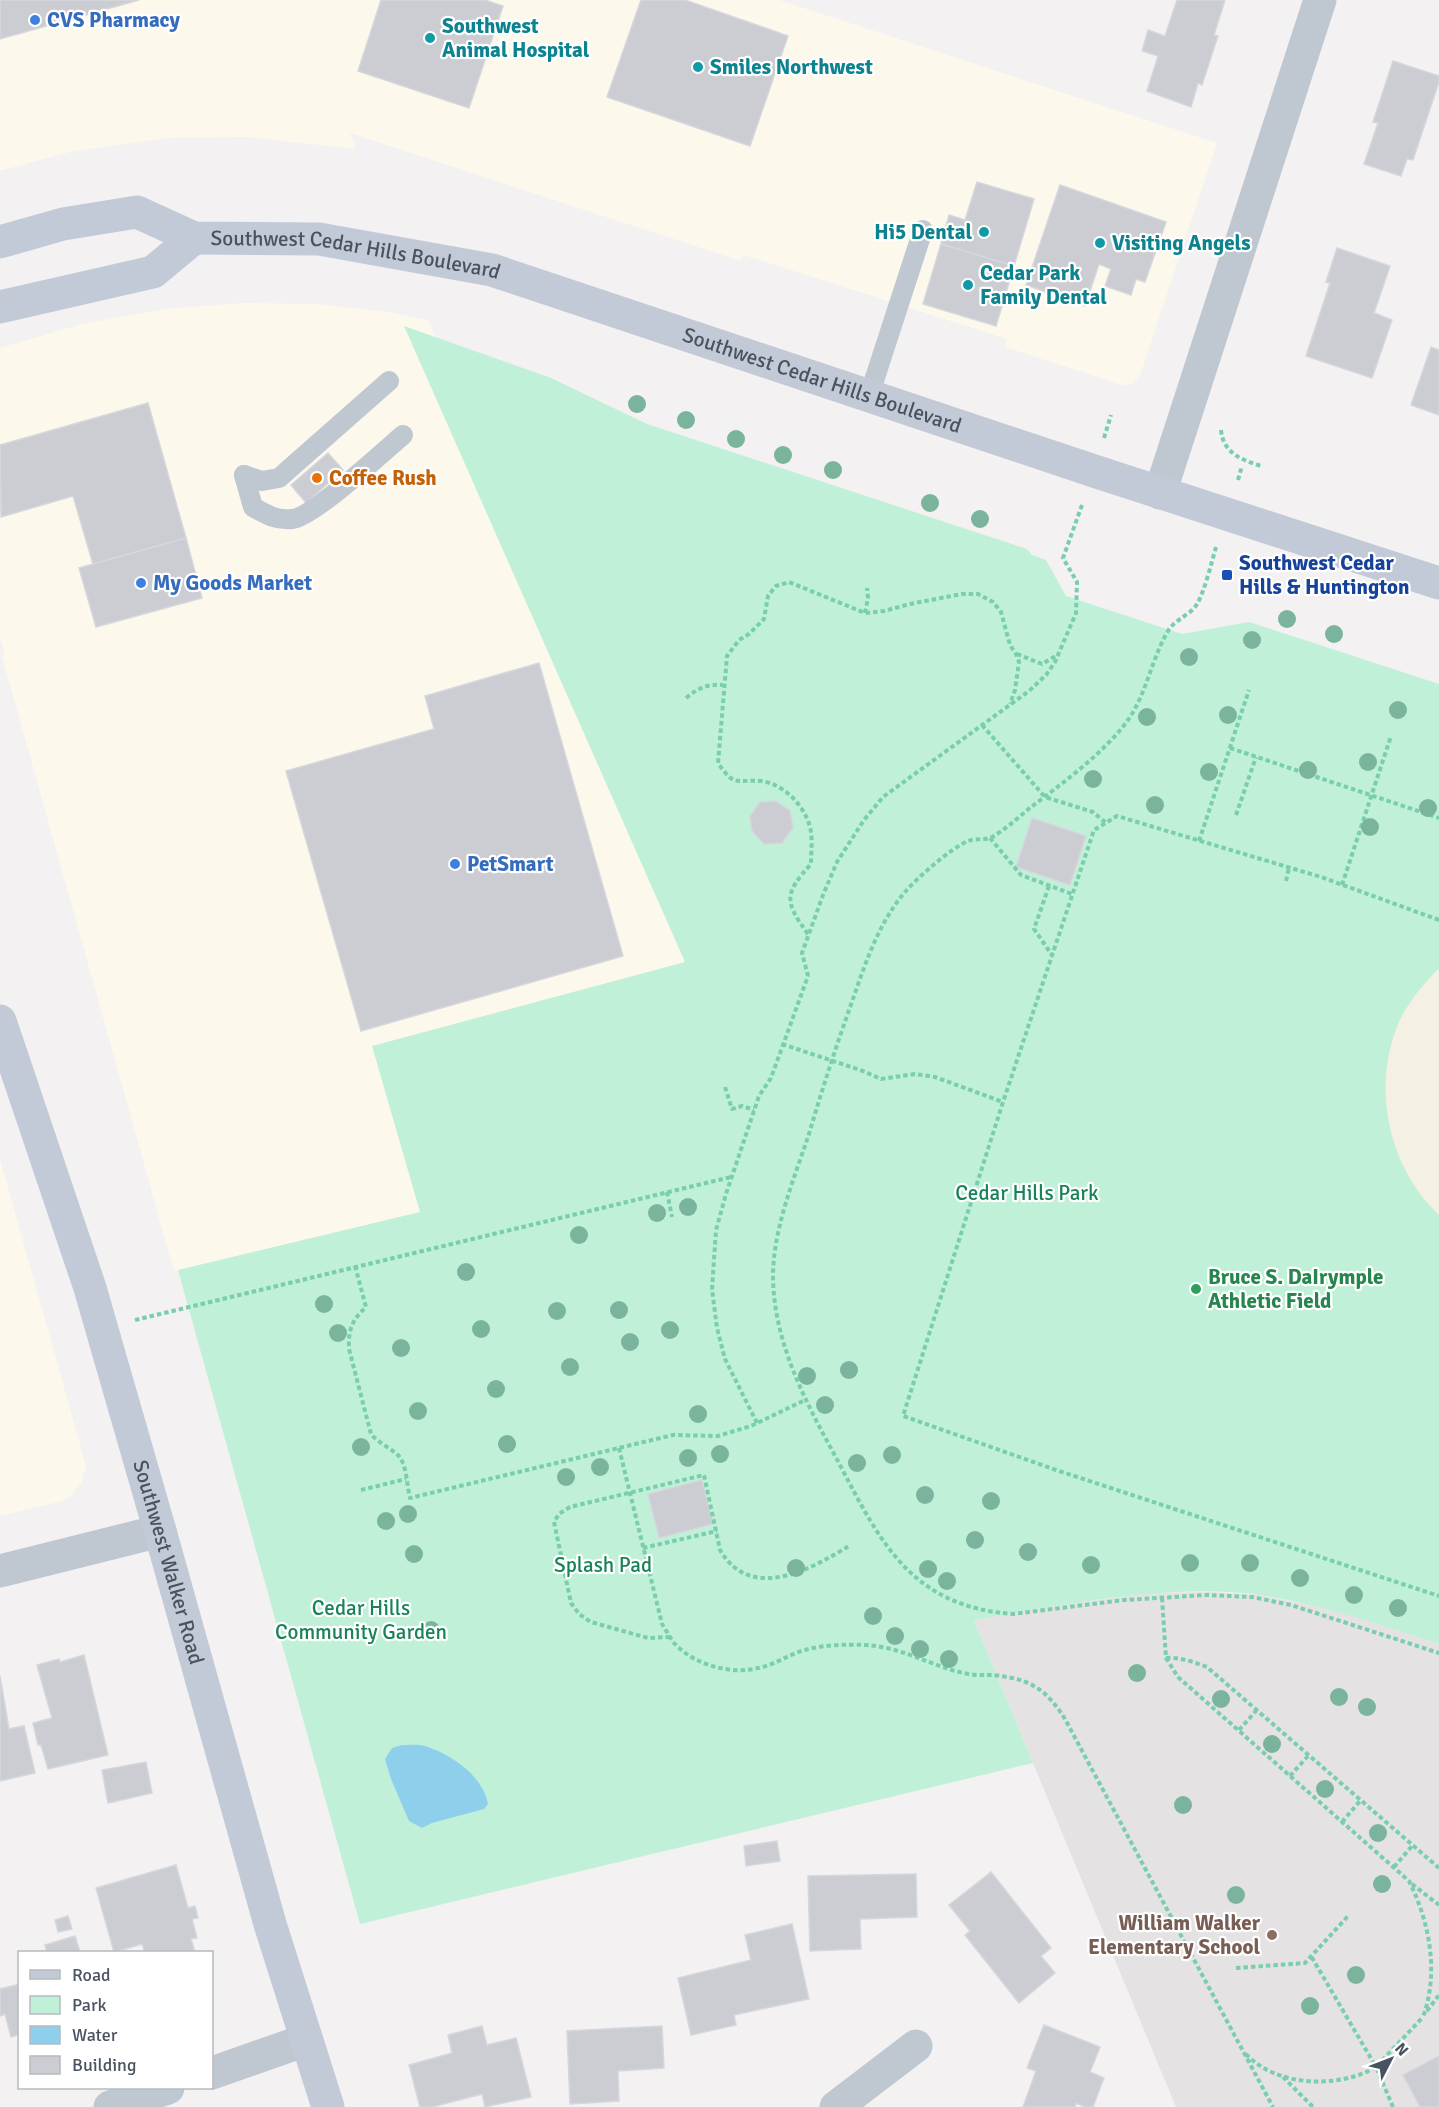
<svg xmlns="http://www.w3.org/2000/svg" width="1439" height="2107" viewBox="0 0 1439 2107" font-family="Signika,sans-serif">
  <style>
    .commercial { fill: #fcf9ec }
    .education { fill: #e4e2e3 }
    .green { fill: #c1f0d8 }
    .sand { fill: #f4f0e3 }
    .water { fill: #8ecfec }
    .building { fill: #cbcdd3; stroke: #d5d7dc; stroke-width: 1.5 }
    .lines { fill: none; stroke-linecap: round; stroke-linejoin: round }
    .path { stroke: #78cead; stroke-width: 4; stroke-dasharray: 4.5 3; stroke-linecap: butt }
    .service { stroke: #bfc7d0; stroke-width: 20 }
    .minor { stroke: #bfc7d0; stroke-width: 33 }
    .secondary { stroke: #c2cad7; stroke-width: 33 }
    .tree { fill: #7bb49d }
    .shop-dot { fill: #3f7fe0; stroke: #fff; stroke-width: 2 }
    .culture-dot { fill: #0f9aa8; stroke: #fff; stroke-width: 2 }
    .food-dot { fill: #e8710a; stroke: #fff; stroke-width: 2 }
    .transit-dot { fill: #1a4fb4; stroke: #fff; stroke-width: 2 }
    .leisure-dot { fill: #2e9e5b; stroke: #fff; stroke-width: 2 }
    .education-dot { fill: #8d6e63; stroke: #fff; stroke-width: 2 }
    .labels { text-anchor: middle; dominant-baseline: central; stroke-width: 4.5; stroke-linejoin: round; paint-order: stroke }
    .shop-label { font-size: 21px; font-weight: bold; fill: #366cbe; stroke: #fff; text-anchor: start }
    .culture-label { font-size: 21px; font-weight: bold; fill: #0d838f; stroke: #fff; text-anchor: start }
    .street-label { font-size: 21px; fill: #49525f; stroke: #fff }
    .food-label { font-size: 21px; font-weight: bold; fill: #c56008; stroke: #fff; text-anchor: start }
    .transit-label { font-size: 21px; font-weight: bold; fill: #164399; stroke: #fff; text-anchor: start }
    .park-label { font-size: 21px; fill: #188258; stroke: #fff }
    .leisure-label { font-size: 21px; font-weight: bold; fill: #27864d; stroke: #fff; text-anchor: start }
    .education-label { font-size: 21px; font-weight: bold; fill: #785e54; stroke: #fff; text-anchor: end }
  </style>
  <rect width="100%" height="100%" fill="#f3f1f1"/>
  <g class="commercial">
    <polygon points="0,0 779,0 1217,143 1140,376 1132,384 1122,385 1005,347 1007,339 744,255 741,261 350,133 356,149 247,137 166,138 69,152 0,171"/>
    <polygon points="244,303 316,304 389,312 428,320 702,972 421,1212 174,1271 2,656 5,655 0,637 0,348 82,324 166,309"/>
    <polygon points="0,1159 86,1466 82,1483 69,1497 62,1501 0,1516"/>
  </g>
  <polygon class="education" points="1210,1592 1258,1595 1306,1604 1344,1613 1439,1644 1439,2107 1176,2107 974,1621 1019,1610 1153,1593"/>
  <path class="green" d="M404 326 551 378 647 424 1027 549 1032 555 1046 560 1066 596 1182 634 1249 622 1439 684V1644C1380 1625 1321 1604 1259 1595 1205 1587 1149 1593 1096 1600 1055 1606 1015 1611 974 1621L1033 1763 360 1924 178 1270 420 1212 372 1046 685 962Z"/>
  <path class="sand" d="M1437 970H1439V1215C1388 1168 1371 1086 1399 1022 1408 1002 1422 986 1437 970Z"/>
  <path class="water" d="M402 1745C409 1745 418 1744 425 1746 451 1754 483 1776 488 1804L484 1809 432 1823 422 1828 409 1821 391 1779 385 1759 392 1748Z"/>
  <g class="building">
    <polygon points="0,0 139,0 0,39"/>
    <polygon points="381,0 485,0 503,6 469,108 358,71"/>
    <polygon points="641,0 685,0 788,36 750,146 607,97"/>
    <polygon points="1177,0 1225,0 1214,35 1218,36 1202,85 1198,83 1191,107 1147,91 1158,56 1142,51 1148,30 1165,36"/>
    <polygon points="1393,61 1439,76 1439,82 1413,160 1407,159 1401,176 1364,164 1378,123 1373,122"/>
    <polygon points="977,182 1034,199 1014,266 941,244 949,215 965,220"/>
    <polygon points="1060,185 1166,222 1145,282 1136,279 1131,295 1105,286 1111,269 1099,264 1085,306 1026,285"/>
    <polygon points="941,244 1014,266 996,326 923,304"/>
    <polygon points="1337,248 1390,266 1374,313 1392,320 1372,378 1306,356 1330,283 1326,282"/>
    <polygon points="1431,347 1439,350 1439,415 1411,405"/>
    <polygon points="148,403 186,538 93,564 73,496 1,517 0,445"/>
    <polygon points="328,453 343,470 306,503 291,485"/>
    <polygon points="186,538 202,598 96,627 79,568"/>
    <polygon points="539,663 623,956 361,1031 286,771 434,729 425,696"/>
    <polygon points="776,801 790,811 793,828 782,843 764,844 752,831 750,816 760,802"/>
    <polygon points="1032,818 1086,836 1070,885 1016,867"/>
    <polygon points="702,1480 713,1524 659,1538 648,1494"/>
    <polygon points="84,1655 108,1755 48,1769 41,1745 38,1745 33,1723 52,1718 37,1665 59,1659 60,1662"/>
    <polygon points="0,1676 9,1729 24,1726 35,1773 0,1781"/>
    <polygon points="146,1762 152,1793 108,1803 102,1770"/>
    <polygon points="777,1841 780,1861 746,1866 744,1846"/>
    <polygon points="176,1865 188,1908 195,1906 198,1918 192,1919 197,1938 191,1939 195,1952 145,1952 142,1944 114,1952 96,1888"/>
    <polygon points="991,1872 1051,1948 1041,1956 1055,1973 1019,2003 965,1935 970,1931 949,1905"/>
    <polygon points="916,1874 917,1917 860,1919 861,1949 810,1951 808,1876"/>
    <polygon points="68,1916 72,1929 58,1932 55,1920"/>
    <polygon points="792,1924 809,1999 734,2015 736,2025 691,2035 678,1978 751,1960 745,1935"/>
    <polygon points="75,1936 80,1952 47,1952 45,1945"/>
    <polygon points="20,1984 20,2034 11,2037 5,2014 0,2016 0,1989"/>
    <polygon points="1044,2025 1100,2047 1090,2072 1104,2078 1093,2107 1085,2107 1076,2103 1075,2107 1023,2107 1036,2071 1027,2068"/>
    <polygon points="482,2026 487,2045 516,2038 531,2097 485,2107 482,2094 432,2107 420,2107 409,2065 452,2053 448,2035"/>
    <polygon points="662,2026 664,2068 618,2071 619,2101 570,2104 567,2031"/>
    <polygon points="1439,2056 1439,2107 1420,2107 1403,2075"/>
  </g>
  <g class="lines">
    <g class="path">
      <path d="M1221 430C1223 453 1242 460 1261 466"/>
      <polyline points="1104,438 1111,415"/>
      <polyline points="1238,480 1242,466"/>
      <path d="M1216 547C1212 561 1204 593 1197 604 1191 615 1175 619 1168 631 1152 658 1147 691 1130 717 1108 750 1063 783 1031 807 1019 817 1007 828 994 836 986 841 976 838 968 841 951 848 917 878 905 892 876 926 863 971 848 1013 834 1053 821 1093 809 1134 794 1179 773 1229 773 1277 774 1346 808 1406 840 1465 881 1544 913 1607 1013 1614L1124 1600 1207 1595 1252 1597 1291 1605 1439 1653"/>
      <polyline points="865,613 868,598 867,588"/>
      <polyline points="1017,654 1042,664 1059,654"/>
      <path d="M686 698C698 688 707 684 723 685"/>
      <polyline points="982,725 1045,797 1093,812 1106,823"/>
      <polyline points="1230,748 1439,818"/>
      <polyline points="1236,815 1256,757"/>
      <polyline points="990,838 1021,875 1072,894"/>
      <polyline points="1199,841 1249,690"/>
      <polyline points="1286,881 1289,868"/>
      <polyline points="1342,885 1391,736"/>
      <polyline points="1049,886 1034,929 1052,955"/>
      <polyline points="1439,920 1321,877 1117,816 1094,830 1003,1102 903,1416 1056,1470 1439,1596"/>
      <path d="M808 934C784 901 784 894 811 864 811 852 813 838 810 827 804 805 784 784 761 781 736 779 735 788 718 763L727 656 739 640 749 634 764 619 768 596 776 586 789 582 865 613 884 611 910 604 962 594H978L993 602 1001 612 1010 645 1016 654 1019 662 1015 690 1010 704"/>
      <polyline points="782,1044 863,1071 881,1079 915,1074 935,1077 1003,1102"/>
      <polyline points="725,1087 732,1109 742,1106 754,1110"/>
      <polyline points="667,1192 672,1217"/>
      <path d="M355 1266 366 1307C352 1320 348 1330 349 1349L371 1434C379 1444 397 1451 401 1459 407 1470 407 1486 410 1498L673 1435 718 1436 751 1426 805 1400"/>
      <polyline points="135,1320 731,1177"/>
      <polyline points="757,1423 725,1359 717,1328 712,1289 716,1230 726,1194 759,1096 771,1078 808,976 802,953 823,895 837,862 864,820 883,797 1029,691 1046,675 1055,662 1076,613 1077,582 1063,558 1082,505"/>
      <path d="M619 1448 662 1624C666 1630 670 1638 674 1643 694 1665 731 1675 758 1668 775 1665 789 1654 805 1650 822 1645 846 1644 864 1645 901 1646 932 1667 968 1674 979 1676 990 1674 1000 1676 1033 1680 1048 1692 1065 1719L1273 2107"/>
      <polyline points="361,1490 406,1479"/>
      <polyline points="643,1548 717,1531"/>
      <path d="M1162 1598 1166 1658 1178 1677 1409 1881C1430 1923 1439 1973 1423 2017"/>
      <path d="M670 1637 648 1638 591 1622 579 1614 571 1603 554 1522 559 1514 570 1507 704 1475 720 1550C751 1603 811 1569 849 1546"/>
      <path d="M1166 1658C1180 1657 1194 1662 1207 1667L1439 1868"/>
      <polyline points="1239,1730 1256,1711"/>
      <polyline points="1290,1776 1308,1756"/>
      <polyline points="1342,1822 1360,1801"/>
      <polyline points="1394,1867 1412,1846"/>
      <polyline points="1412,1884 1439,1905"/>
      <polyline points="1236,1968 1305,1963 1349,1915"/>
      <polyline points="1427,2011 1439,1995"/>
      <path d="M1246 2054C1276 2087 1339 2089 1376 2067L1311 1956"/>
      <polyline points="1283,2077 1313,2107"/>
      <polyline points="1393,2107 1376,2067 1423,2017"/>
    </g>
    <g class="service">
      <polyline points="869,396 923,230"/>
      <path d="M244 475 253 507C265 514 277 521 292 519 312 518 384 451 403 435"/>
      <polyline points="244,475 262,481 279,478 389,381"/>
    </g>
    <g class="minor">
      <polyline points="1160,493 1320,0"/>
      <polyline points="0,1571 160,1531"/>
      <polyline points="212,2073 306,2040"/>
      <polyline points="110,2107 168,2088"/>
      <polyline points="836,2107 916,2046"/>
    </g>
    <g class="secondary">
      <path id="s1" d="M0 242 63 224 137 212 194 238 319 239 492 270 1094 471 1439 583"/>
      <polyline points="0,307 153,272 194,238"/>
      <path id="s2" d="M0 1021 90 1288 160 1531 270 1924 328 2107"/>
    </g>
  </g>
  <g class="tree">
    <circle cx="637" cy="404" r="9"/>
    <circle cx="686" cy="420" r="9"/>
    <circle cx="736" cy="439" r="9"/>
    <circle cx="783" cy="455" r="9"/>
    <circle cx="833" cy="470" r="9"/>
    <circle cx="930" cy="503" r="9"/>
    <circle cx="980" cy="519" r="9"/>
    <circle cx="1287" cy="619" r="9"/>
    <circle cx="1334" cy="634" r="9"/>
    <circle cx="1252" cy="640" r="9"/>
    <circle cx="1189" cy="657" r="9"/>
    <circle cx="1398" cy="710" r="9"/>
    <circle cx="1228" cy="715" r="9"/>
    <circle cx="1147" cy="717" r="9"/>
    <circle cx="1368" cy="762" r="9"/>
    <circle cx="1308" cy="770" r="9"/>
    <circle cx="1209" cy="772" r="9"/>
    <circle cx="1093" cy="779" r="9"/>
    <circle cx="1155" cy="805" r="9"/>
    <circle cx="1428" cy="808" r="9"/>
    <circle cx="1370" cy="827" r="9"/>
    <circle cx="688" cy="1207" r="9"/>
    <circle cx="657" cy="1213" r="9"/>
    <circle cx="579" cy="1235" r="9"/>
    <circle cx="466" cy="1272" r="9"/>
    <circle cx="324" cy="1304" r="9"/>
    <circle cx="619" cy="1310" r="9"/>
    <circle cx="557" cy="1311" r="9"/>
    <circle cx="481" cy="1329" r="9"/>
    <circle cx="670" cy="1330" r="9"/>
    <circle cx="338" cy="1333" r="9"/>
    <circle cx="630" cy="1342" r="9"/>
    <circle cx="401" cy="1348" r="9"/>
    <circle cx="570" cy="1367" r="9"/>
    <circle cx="849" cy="1370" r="9"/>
    <circle cx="807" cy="1376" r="9"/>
    <circle cx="496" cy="1389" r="9"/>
    <circle cx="825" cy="1405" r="9"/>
    <circle cx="418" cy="1411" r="9"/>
    <circle cx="698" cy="1414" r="9"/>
    <circle cx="507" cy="1444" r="9"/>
    <circle cx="361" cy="1447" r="9"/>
    <circle cx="720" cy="1454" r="9"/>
    <circle cx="892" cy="1455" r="9"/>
    <circle cx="688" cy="1458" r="9"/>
    <circle cx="857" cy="1463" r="9"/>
    <circle cx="600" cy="1467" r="9"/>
    <circle cx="566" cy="1477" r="9"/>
    <circle cx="925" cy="1495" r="9"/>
    <circle cx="991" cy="1501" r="9"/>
    <circle cx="408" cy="1514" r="9"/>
    <circle cx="386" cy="1521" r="9"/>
    <circle cx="975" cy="1540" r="9"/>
    <circle cx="1028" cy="1552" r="9"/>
    <circle cx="414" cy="1554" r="9"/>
    <circle cx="1190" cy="1563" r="9"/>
    <circle cx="1250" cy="1563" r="9"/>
    <circle cx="1091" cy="1565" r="9"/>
    <circle cx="796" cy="1568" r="9"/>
    <circle cx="928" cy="1569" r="9"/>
    <circle cx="1300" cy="1578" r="9"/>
    <circle cx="947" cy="1581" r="9"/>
    <circle cx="1354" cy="1595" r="9"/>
    <circle cx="1398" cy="1608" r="9"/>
    <circle cx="873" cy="1616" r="9"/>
    <circle cx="431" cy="1630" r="9"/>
    <circle cx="895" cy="1636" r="9"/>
    <circle cx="920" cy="1649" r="9"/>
    <circle cx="949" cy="1659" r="9"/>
    <circle cx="1137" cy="1673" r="9"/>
    <circle cx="1339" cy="1697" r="9"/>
    <circle cx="1221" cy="1699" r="9"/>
    <circle cx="1367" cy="1707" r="9"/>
    <circle cx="1272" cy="1744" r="9"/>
    <circle cx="1325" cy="1789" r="9"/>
    <circle cx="1183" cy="1805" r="9"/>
    <circle cx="1378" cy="1833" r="9"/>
    <circle cx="1382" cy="1884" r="9"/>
    <circle cx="1236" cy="1895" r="9"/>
    <circle cx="1356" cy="1975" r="9"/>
    <circle cx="1310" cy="2006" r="9"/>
  </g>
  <g class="shop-dot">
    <circle cx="35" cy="20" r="6"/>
    <circle cx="141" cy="583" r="6"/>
    <circle cx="455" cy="864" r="6"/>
  </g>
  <g class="culture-dot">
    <circle cx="430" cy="38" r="6"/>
    <circle cx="698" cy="67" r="6"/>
    <circle cx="984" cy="232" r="6"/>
    <circle cx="1100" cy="243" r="6"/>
    <circle cx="968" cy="285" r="6"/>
  </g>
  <circle class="food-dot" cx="317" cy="478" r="6"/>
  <rect class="transit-dot" x="1221" y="569" width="12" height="12" rx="3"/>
  <circle class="leisure-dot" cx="1196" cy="1289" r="6"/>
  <circle class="education-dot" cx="1272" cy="1935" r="6"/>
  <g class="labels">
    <g class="shop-label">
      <text x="47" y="20">CVS Pharmacy</text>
      <text x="153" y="583">My Goods Market</text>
      <text x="467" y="864">PetSmart</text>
    </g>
    <g class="culture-label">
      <text x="442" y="26">Southwest<tspan x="442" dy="24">Animal Hospital</tspan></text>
      <text x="710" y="67">Smiles Northwest</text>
      <text x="972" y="232" text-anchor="end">Hi5 Dental</text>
      <text x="1112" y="243">Visiting Angels</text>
      <text x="980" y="273">Cedar Park<tspan x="980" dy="24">Family Dental</tspan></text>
    </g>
    <g class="street-label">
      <text stroke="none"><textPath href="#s1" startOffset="366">Southwest Cedar Hills Boulevard</textPath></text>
      <text stroke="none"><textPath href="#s1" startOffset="852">Southwest Cedar Hills Boulevard</textPath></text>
      <text stroke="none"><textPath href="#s2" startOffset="567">Southwest Walker Road</textPath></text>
    </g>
    <g class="food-label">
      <text x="329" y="478">Coffee Rush</text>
    </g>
    <g class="transit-label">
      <text x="1239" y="563">Southwest Cedar<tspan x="1239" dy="24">Hills &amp; Huntington</tspan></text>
    </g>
    <g class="park-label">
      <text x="1027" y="1193">Cedar Hills Park</text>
      <text x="603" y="1565">Splash Pad</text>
      <text x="361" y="1608">Cedar Hills<tspan x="361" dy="24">Community Garden</tspan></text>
    </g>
    <g class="leisure-label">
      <text x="1208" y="1277">Bruce S. DaIrymple<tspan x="1208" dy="24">Athletic Field</tspan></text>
    </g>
    <g class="education-label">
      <text x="1260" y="1923">William Walker<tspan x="1260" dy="24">Elementary School</tspan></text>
    </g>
  </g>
  <rect x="18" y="1951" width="195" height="138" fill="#ffffff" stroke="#b6babf" stroke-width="1.5"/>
  <rect x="30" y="1970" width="30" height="9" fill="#c2cad7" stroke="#b6babf" stroke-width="1.5"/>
  <text x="72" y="1981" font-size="18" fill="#49525f">Road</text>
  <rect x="30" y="1996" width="30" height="18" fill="#c1f0d8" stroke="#b6babf" stroke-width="1.5"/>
  <text x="72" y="2011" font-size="18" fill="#49525f">Park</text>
  <rect x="30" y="2026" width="30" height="18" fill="#8ecfec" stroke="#b6babf" stroke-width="1.5"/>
  <text x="72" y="2041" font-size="18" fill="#49525f">Water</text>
  <rect x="30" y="2056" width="30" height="18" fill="#cbcdd3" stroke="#b6babf" stroke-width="1.5"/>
  <text x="72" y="2071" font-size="18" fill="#49525f">Building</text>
  <g transform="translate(1391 2059) rotate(48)" stroke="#ffffff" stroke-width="4.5" paint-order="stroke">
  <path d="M0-4.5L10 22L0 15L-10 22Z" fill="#49525f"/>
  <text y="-9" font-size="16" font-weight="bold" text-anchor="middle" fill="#49525f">N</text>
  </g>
</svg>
